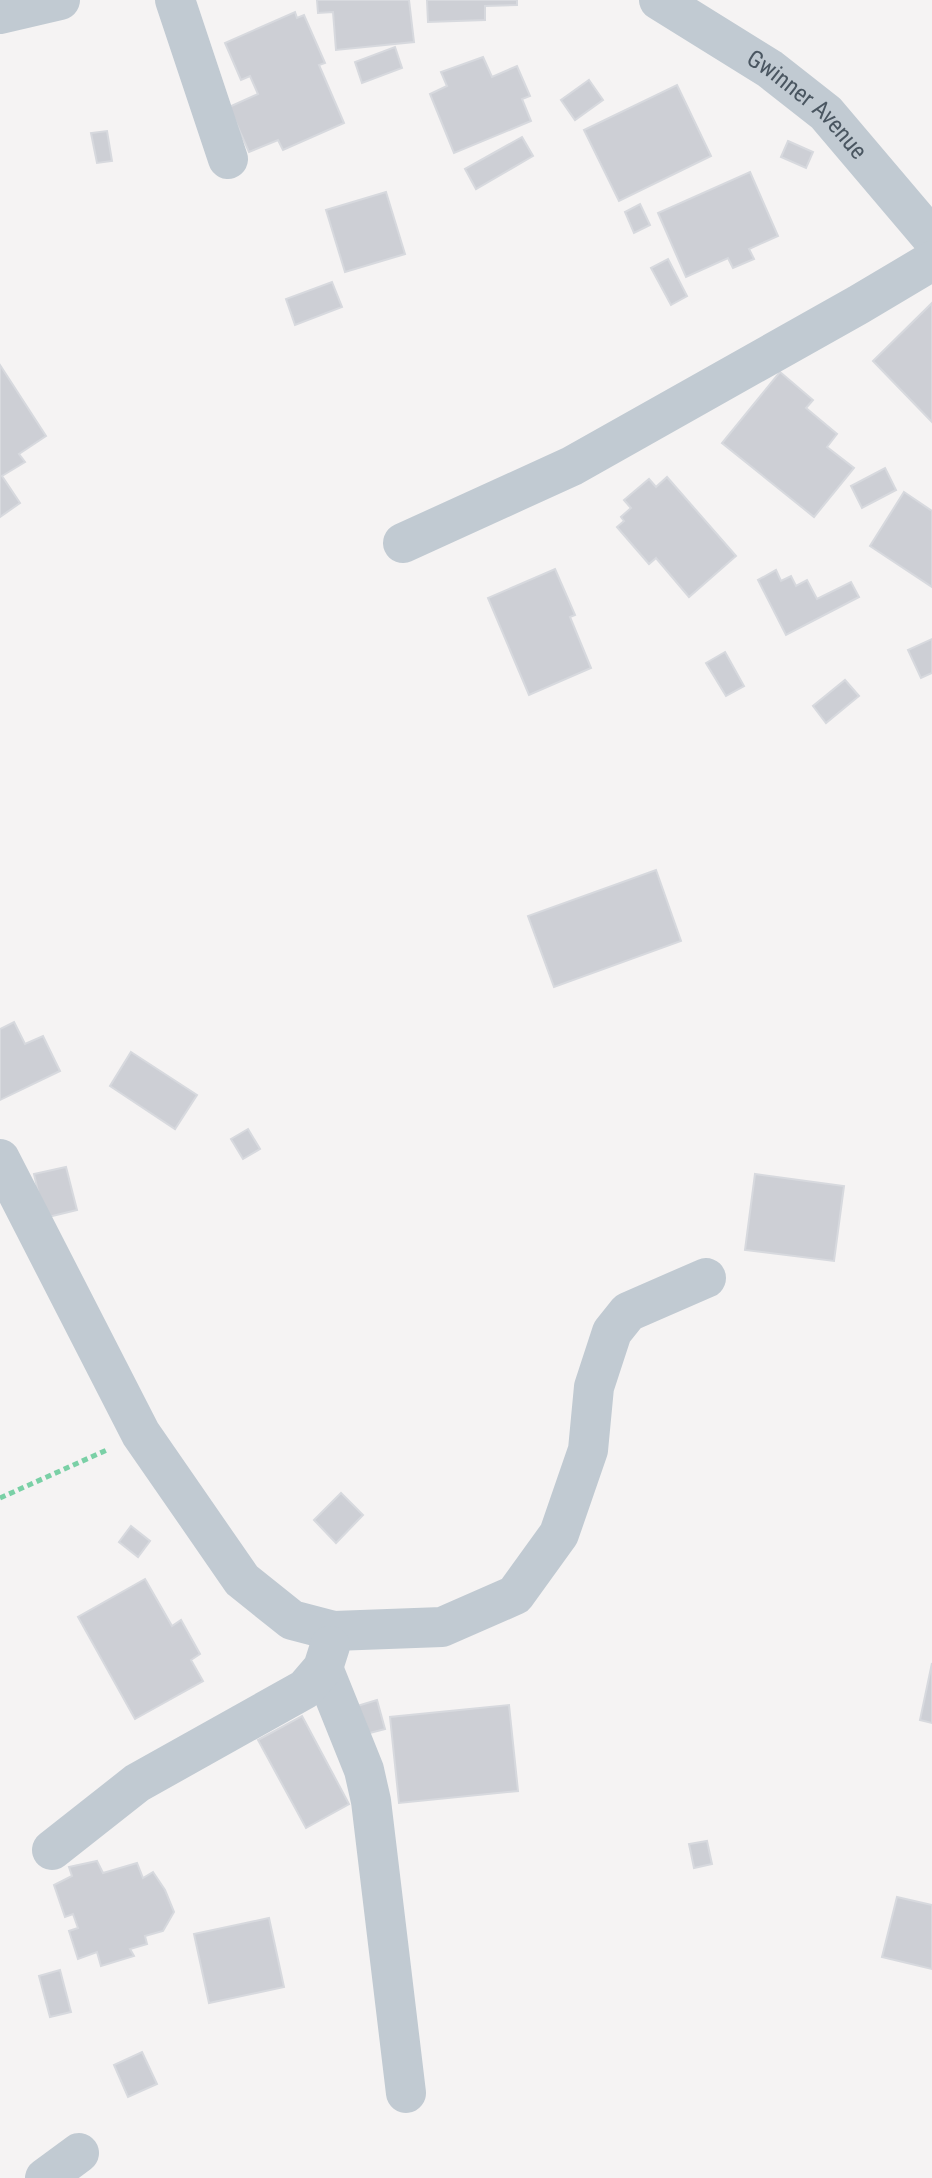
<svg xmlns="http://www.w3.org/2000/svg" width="932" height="2178" viewBox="0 0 932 2178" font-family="'Roboto Condensed',sans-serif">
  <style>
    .building { fill: #cdcfd5; stroke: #d7d9de; stroke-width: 2 }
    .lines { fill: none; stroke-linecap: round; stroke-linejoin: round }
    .path { stroke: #7ad0a6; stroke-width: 5; stroke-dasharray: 6 4; stroke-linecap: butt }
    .street { stroke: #c1cad2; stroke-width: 40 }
    .labels { text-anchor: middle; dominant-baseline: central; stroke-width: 6; stroke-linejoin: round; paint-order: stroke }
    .street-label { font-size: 24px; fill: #4a5661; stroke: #fff }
  </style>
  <rect width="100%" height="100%" fill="#f5f3f3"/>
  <g class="building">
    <polygon points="317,0 409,0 414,42 336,50 333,12 318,13"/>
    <polygon points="427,0 517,0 517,5 485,6 485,20 428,22"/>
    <polygon points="295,12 297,18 304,15 325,63 319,65 344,123 283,150 278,140 249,152 229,107 258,94 250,76 241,80 225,43"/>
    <polygon points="395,47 402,68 362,83 355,62"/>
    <polygon points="483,57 492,77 517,66 530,96 522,99 531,121 454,153 430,94 447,86 441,72"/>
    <polygon points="589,80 603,100 575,120 561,100"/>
    <polygon points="677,85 711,156 619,201 584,130"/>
    <polygon points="107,131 112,161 97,163 91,133"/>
    <polygon points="522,137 533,156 476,189 465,169"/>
    <polygon points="788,141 813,152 806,168 781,157"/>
    <polygon points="750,172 778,236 749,249 754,259 733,268 728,258 686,277 658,213"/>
    <polygon points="386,192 405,254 345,272 326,210"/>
    <polygon points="640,204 650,225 634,233 625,212"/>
    <polygon points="668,259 687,296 671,305 651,268"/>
    <polygon points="332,282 342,307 295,325 286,299"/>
    <polygon points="932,303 932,422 873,361"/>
    <polygon points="0,365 46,436 19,454 25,462 2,476 20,503 0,517"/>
    <polygon points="780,372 813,400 806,408 837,434 827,447 854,468 814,517 722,443"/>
    <polygon points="885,468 896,490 862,508 851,486"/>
    <polygon points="667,477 736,556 689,597 656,558 649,564 617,527 624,521 621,517 631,508 624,500 649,479 656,487"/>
    <polygon points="904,492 932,511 932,587 870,546"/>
    <polygon points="555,569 575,615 570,617 591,668 529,695 488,598"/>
    <polygon points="776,570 781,581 791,576 796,586 807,580 817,599 851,582 859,597 786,635 758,580"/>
    <polygon points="932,639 932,673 921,678 908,650"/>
    <polygon points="725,652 744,686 726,696 706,663"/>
    <polygon points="845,680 859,696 826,723 813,706"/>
    <polygon points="656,870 681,941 554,987 528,916"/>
    <polygon points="14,1022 25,1044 43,1036 60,1071 0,1100 0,1029"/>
    <polygon points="131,1052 197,1095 175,1129 110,1086"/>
    <polygon points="248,1129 260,1149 243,1159 231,1139"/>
    <polygon points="66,1167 77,1210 44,1218 34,1174"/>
    <polygon points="755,1174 844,1186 834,1261 745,1250"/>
    <polygon points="341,1493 363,1515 336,1543 314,1520"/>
    <polygon points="131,1526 150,1541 138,1557 119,1542"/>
    <polygon points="145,1579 172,1626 181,1620 200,1654 191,1660 203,1681 135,1719 78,1617"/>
    <polygon points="932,1663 932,1723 920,1720"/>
    <polygon points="377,1700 385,1729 362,1735 354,1707"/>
    <polygon points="509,1705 518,1791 399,1803 390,1717"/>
    <polygon points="302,1716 349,1804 306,1828 258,1740"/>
    <polygon points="707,1841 712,1864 694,1868 689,1844"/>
    <polygon points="97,1861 103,1873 137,1863 143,1878 153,1872 165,1890 174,1912 163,1931 145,1936 147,1944 130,1949 134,1956 101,1966 97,1952 78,1959 69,1931 78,1928 73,1914 65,1917 54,1885 72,1876 69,1867"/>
    <polygon points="897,1897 932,1905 932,1969 882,1957"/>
    <polygon points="269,1918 284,1987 209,2003 194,1934"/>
    <polygon points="60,1970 71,2012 50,2017 39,1976"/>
    <polygon points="142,2052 157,2084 128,2097 114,2065"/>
  </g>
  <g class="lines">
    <polyline class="path" points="0,1498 109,1449"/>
    <g class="street">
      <polyline points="175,0 228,159"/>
      <path id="s1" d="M659 0 770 69 826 113 932 238"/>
      <polyline points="0,14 60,0"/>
      <polyline points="403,543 572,466 858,305 932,261"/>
      <polyline points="0,1159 141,1434 242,1580 292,1620 334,1631 442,1627 515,1595 559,1534 588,1450 594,1387 612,1332 628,1312 706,1278"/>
      <polyline points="323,1668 364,1770 371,1801 406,2093"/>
      <polyline points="52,1850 137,1783 305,1689 323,1668 330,1646"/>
      <polyline points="45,2178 79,2153"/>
    </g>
  </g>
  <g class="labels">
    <g class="street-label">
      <text stroke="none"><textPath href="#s1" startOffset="182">Gwinner Avenue</textPath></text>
    </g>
  </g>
</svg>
